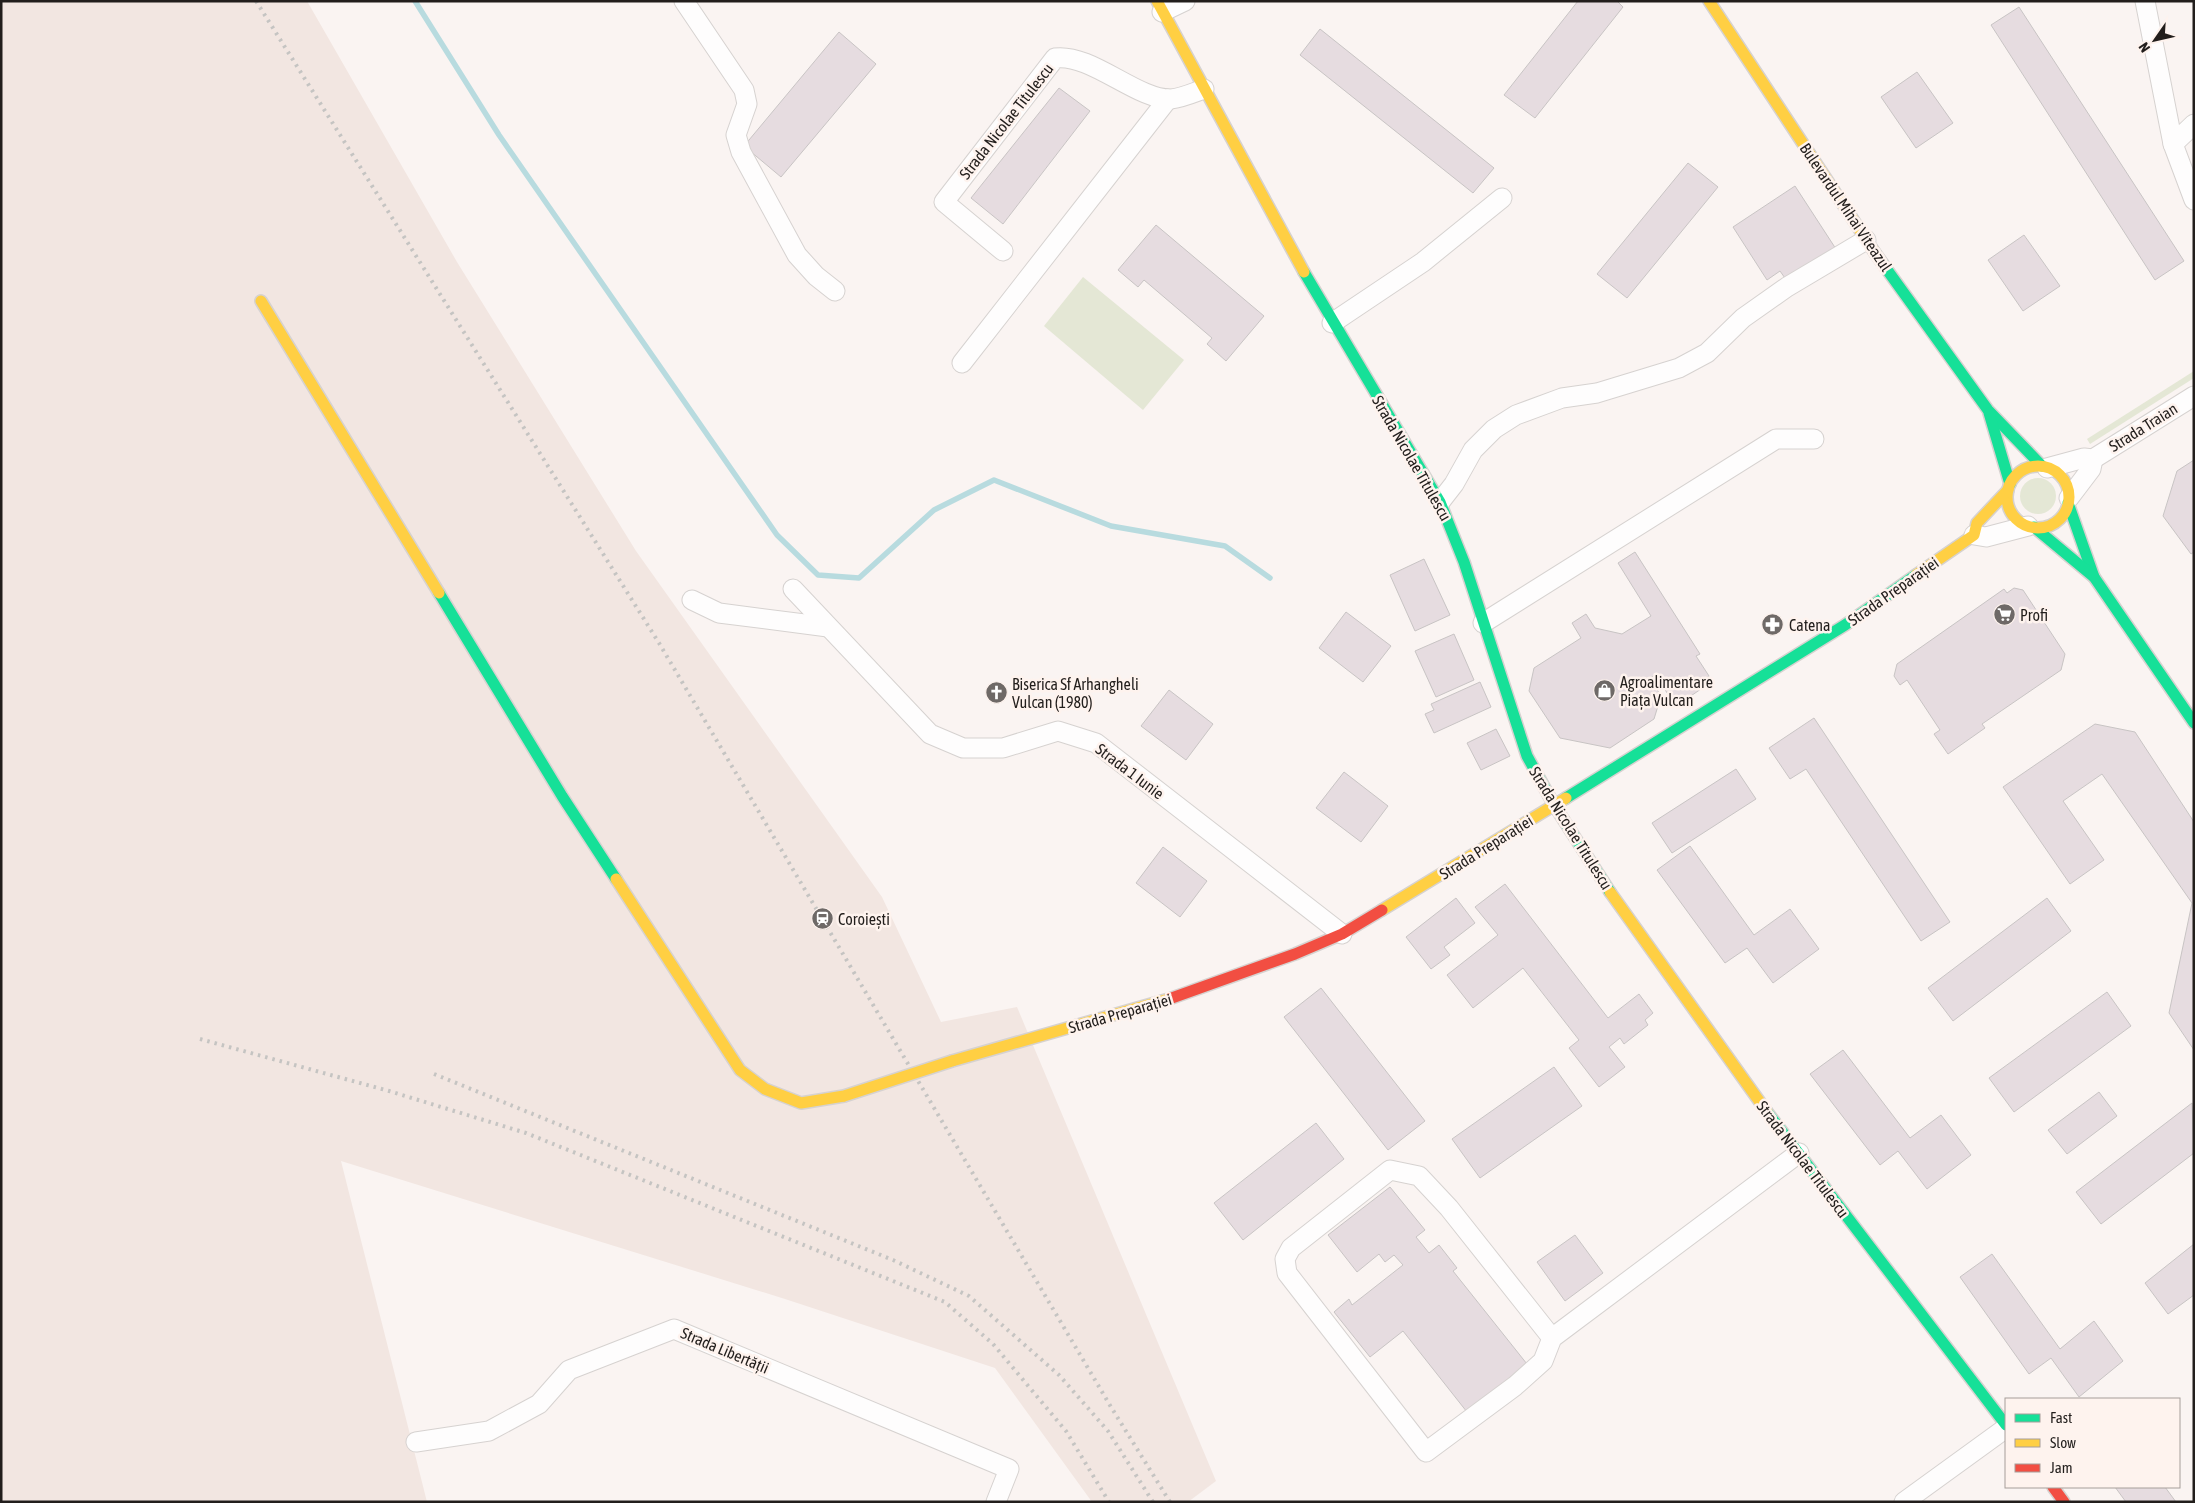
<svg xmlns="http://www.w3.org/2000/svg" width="2195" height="1503" viewBox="0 0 2195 1503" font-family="'Asap Condensed',sans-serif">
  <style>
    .built { fill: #f2e6e1 }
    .green { fill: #e4e7d5 }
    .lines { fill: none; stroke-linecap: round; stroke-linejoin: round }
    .stream { stroke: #b8dbdf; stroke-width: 5.5 }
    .building { fill: #e6dce0; stroke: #c8c4c4 }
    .street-casing { stroke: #d6d2d0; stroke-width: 21 }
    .fast-casing { stroke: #d6d2d0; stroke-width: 14 }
    .slow-casing { stroke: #d6d2d0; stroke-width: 14 }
    .jam-casing { stroke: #d6d2d0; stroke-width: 14 }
    .street { stroke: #fefdfd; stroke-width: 19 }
    .fast { stroke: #16e098; stroke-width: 11 }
    .slow { stroke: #ffcf43; stroke-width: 11 }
    .jam { stroke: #f24e42; stroke-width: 11 }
    .rail { stroke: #c5c4c2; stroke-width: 4; stroke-dasharray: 2.5 5; stroke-linecap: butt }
    .slow-bridge-casing { stroke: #d6d2d0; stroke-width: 14; stroke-linecap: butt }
    .slow-bridge { stroke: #ffcf43; stroke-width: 11 }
    .labels { text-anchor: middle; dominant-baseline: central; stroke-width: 5; stroke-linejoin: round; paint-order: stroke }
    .street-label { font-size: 16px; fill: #221e1c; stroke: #fef3ee }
    .poi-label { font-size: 16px; fill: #221e1c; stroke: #fef3ee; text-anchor: start }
  </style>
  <rect width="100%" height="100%" fill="#faf4f2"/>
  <polygon class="built" points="1,1 307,1 457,262 636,551 882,897 941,1022 1017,1007 1216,1481 1188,1502 1092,1502 995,1368 785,1299 341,1161 427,1502 1,1502"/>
  <g class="green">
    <polygon points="1083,277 1184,360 1143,410 1044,326"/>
    <polygon points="2194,371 2194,378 2090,444 2087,439"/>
    <circle cx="2038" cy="496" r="18"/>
  </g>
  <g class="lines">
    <polyline class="stream" points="415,1 499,135 777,535 818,575 859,578 934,510 994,480 1111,526 1225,546 1270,578"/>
  </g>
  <g class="building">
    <polygon points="1578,1 1617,1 1623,7 1535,118 1504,95"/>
    <polygon points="2019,7 2184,261 2155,280 1991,25"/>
    <polygon points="1320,29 1494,168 1473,193 1300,55"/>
    <polygon points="839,32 876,64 781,177 744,146"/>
    <polygon points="1917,72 1953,123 1916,148 1881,97"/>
    <polygon points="1059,88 1090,111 1003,224 971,198"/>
    <polygon points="1688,163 1718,187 1627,298 1597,274"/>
    <polygon points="1795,186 1836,249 1787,281 1780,271 1767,280 1733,227"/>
    <polygon points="1156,225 1264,316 1226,361 1207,344 1212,338 1144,280 1138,287 1118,270"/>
    <polygon points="2024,235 2060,286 2023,311 1988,260"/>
    <polygon points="2194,460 2194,552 2191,554 2163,516 2177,471"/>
    <polygon points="1635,552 1700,654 1696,656 1709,676 1704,687 1676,706 1655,675 1650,678 1661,696 1654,719 1610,748 1560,738 1529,691 1534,668 1581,638 1572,623 1586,614 1595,628 1622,634 1651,616 1618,563"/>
    <polygon points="1424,559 1450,615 1415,631 1390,575"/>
    <polygon points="2014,588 2023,590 2065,654 2061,670 1982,724 1985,728 1948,754 1934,734 1940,730 1907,680 1900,685 1894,676 1897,664 2004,589 2007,593"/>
    <polygon points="1346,612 1391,646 1363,682 1319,648"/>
    <polygon points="1454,634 1474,680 1436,697 1415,651"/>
    <polygon points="1480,682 1491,707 1434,733 1425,714 1434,710 1431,704"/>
    <polygon points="1169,690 1213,724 1186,760 1141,726"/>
    <polygon points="1814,718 1950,922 1921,941 1806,769 1790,779 1769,748"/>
    <polygon points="2095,724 2135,732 2194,822 2194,1050 2169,1013 2192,903 2102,774 2063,801 2104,860 2070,884 2003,787"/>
    <polygon points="1496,729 1510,756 1481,770 1467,743"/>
    <polygon points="1736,769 1756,799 1672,853 1652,823"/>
    <polygon points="1344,772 1388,806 1361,842 1316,808"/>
    <polygon points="1690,846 1754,935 1790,909 1819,949 1773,983 1747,948 1725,963 1657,870"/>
    <polygon points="1163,847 1207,881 1180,917 1136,883"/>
    <polygon points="1505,884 1608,1018 1639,994 1653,1013 1645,1020 1648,1025 1624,1044 1620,1038 1609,1047 1625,1067 1599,1087 1569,1048 1579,1040 1523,968 1473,1008 1447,975 1498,935 1475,907"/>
    <polygon points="1456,898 1475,923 1444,947 1450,955 1431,969 1406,937"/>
    <polygon points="2047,898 2071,931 1953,1021 1928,988"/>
    <polygon points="1321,988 1425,1121 1388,1150 1284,1017"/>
    <polygon points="2107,992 2131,1026 2014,1112 1989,1078"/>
    <polygon points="1843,1050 1910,1138 1941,1115 1971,1155 1927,1189 1898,1151 1880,1165 1810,1074"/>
    <polygon points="1554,1067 1582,1106 1480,1178 1452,1139"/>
    <polygon points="2099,1092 2117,1116 2067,1154 2048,1130"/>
    <polygon points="2192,1103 2194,1153 2101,1224 2076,1192"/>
    <polygon points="1316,1123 1344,1159 1243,1240 1214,1203"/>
    <polygon points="1390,1187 1425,1230 1416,1237 1429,1253 1439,1245 1457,1268 1453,1271 1527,1364 1467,1412 1403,1331 1370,1357 1334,1312 1349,1299 1352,1305 1403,1265 1394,1255 1385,1262 1379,1254 1357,1272 1328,1235"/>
    <polygon points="1575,1235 1603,1273 1565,1301 1537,1262"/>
    <polygon points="2194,1244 2194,1295 2168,1314 2145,1283"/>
    <polygon points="1992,1254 2060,1349 2094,1321 2123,1361 2079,1397 2051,1358 2029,1374 1960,1277"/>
    <polygon points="2115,1487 2165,1487 2176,1502 2126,1502"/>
  </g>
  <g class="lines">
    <defs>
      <g id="street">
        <polyline points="684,1 744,90 747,104 736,135 741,152 797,255 816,276 835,291"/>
        <polyline points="2145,1 2173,144 2194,200"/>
        <polyline points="1162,12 1185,1"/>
        <polyline points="2173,144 2194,124"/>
        <path d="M1003 251 944 202 1055 58C1091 53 1137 100 1171 99 1182 98 1193 93 1204 89"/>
        <polyline points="1332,323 1423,262 1502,198"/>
        <polyline points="962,363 1168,99"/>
        <polyline points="2047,468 2084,458 2093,459 2194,396"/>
        <polyline points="2069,498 2091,469 2093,459"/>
        <polyline points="1440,502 1454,484 1473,450 1494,429 1516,415 1562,398 1597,393 1679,368 1707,353 1743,318 1787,287 1866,240"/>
        <polyline points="1974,535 1986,537 2028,526"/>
        <polyline points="793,589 930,734 963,748 1003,748 1058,731 1096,743 1342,934"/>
        <polyline points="692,600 719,613 828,627"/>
        <polyline points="1483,623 1776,439 1814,439"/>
        <polyline points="1552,1338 1449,1208 1419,1176 1390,1170 1291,1248 1285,1259 1287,1273 1426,1452 1515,1386 1543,1361 1552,1338 1799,1153"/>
        <polyline points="416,1442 489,1431 539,1404 569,1370 674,1329 1009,1469 996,1502"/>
        <polyline points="1904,1502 2006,1428"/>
      </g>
      <g id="fast">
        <polyline points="1875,253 1988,410 2042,466"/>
        <polyline points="1304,272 1440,502 1464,562 1527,756 1554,805 1610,892"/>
        <polyline points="1989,413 2010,484"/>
        <polyline points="2068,503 2094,577"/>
        <polyline points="2034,527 2094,577 2194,723"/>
        <polyline points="439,593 562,796 616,879"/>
        <polyline points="1566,798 1845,625 1916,575"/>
        <polyline points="1767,1112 2006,1425"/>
      </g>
      <g id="slow">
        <polyline points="1157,1 1304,272"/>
        <polyline points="1709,1 1875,253"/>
        <polyline points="261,301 439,593"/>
        <circle cx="2038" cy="497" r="31"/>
        <polyline points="1916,575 1974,535 1977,523 2008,490"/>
        <polyline points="616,879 740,1070 765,1089 801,1103 844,1096"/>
        <polyline points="1610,892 1767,1112"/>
        <polyline points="1382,910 1566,798"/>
        <polyline points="952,1061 1169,999"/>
      </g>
      <g id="jam">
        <polyline points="1169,999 1295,954 1342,934 1382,910"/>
        <polyline points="2053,1487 2064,1502"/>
      </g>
    </defs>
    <use href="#street" class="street-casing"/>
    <use href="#fast" class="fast-casing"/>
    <use href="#slow" class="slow-casing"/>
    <use href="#jam" class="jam-casing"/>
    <use href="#street" class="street"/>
    <use href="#fast" class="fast"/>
    <use href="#slow" class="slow"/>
    <use href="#jam" class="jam"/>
    <g class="rail">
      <polyline points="256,1 659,643 1111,1407 1170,1502"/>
      <polyline points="200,1039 389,1091 526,1133 945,1302 993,1344 1066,1431 1109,1502"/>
      <polyline points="434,1074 893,1260 969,1296 1059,1375 1108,1431 1153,1502"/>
    </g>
    <defs>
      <polyline id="slow-bridge" points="844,1096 952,1061"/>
    </defs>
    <use href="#slow-bridge" class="slow-bridge-casing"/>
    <use href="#slow-bridge" class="slow-bridge"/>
  </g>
  <defs>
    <symbol id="supermarket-disc" viewBox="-11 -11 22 22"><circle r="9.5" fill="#6e6967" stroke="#fef3ee"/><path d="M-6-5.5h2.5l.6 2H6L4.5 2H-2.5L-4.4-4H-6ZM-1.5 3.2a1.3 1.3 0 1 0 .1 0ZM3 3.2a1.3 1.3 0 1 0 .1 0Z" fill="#fff"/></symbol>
    <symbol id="pharmacy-disc" viewBox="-11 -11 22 22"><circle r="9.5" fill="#6e6967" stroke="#fef3ee"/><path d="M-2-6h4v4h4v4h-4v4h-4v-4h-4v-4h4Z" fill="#fff"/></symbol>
    <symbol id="shop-disc" viewBox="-11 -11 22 22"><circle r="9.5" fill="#6e6967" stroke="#fef3ee"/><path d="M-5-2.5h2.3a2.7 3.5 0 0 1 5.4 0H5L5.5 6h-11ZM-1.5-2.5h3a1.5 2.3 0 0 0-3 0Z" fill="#fff"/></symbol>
    <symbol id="church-disc" viewBox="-11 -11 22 22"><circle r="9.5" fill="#6e6967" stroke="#fef3ee"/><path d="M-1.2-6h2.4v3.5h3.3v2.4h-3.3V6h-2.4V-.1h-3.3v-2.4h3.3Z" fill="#fff"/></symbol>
    <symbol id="station-disc" viewBox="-11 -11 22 22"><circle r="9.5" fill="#6e6967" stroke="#fef3ee"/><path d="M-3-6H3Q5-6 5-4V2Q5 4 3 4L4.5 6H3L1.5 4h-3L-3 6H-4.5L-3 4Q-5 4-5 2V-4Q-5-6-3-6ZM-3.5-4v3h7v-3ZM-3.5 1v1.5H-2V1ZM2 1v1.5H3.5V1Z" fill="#fff"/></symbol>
  </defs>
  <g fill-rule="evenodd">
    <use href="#supermarket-disc" x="1992" y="602" width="25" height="25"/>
    <use href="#pharmacy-disc" x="1760" y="612" width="25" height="25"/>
    <use href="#shop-disc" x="1592" y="678" width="25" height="25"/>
    <use href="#church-disc" x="984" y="680" width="25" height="25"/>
    <use href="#station-disc" x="810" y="906" width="25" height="25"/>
  </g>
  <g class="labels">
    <g class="street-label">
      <text transform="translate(1006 121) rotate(-52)">Strada Nicolae Titulescu</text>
      <text transform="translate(1846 207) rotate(56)">Bulevardul Mihai Viteazul</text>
      <text transform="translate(2143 427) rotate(-32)">Strada Traian</text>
      <text transform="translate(1412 458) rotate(60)">Strada Nicolae Titulescu</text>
      <text transform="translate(1893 591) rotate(-35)">Strada Preparației</text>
      <text transform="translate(1130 771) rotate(37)">Strada 1 Iunie</text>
      <text transform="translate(1571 828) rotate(58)">Strada Nicolae Titulescu</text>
      <text transform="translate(1486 847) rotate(-32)">Strada Preparației</text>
      <text transform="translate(1120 1013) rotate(-16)">Strada Preparației</text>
      <text transform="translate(1803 1159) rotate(53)">Strada Nicolae Titulescu</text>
      <text transform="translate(725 1350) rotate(23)">Strada Libertății</text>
    </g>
    <g class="poi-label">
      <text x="2020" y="615">Profi</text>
      <text x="1789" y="625">Catena</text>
      <text x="1620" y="682">Agroalimentare<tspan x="1620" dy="18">Piața Vulcan</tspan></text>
      <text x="1012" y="684">Biserica Sf Arhangheli<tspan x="1012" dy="18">Vulcan (1980)</tspan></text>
      <text x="838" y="919">Coroiești</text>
    </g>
  </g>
  <rect width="2195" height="1503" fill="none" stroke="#221e1c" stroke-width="5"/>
  <rect x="2005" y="1398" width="175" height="90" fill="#fef3ee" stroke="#a69e9a"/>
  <rect x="2015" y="1414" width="25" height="8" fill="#16e098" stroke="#a69e9a"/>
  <text x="2050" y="1423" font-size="15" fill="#221e1c">Fast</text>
  <rect x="2015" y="1439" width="25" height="8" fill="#ffcf43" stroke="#a69e9a"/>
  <text x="2050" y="1448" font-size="15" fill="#221e1c">Slow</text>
  <rect x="2015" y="1464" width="25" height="8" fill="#f24e42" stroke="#a69e9a"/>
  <text x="2050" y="1473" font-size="15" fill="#221e1c">Jam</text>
  <g transform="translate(2155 40) rotate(236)" stroke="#fef3ee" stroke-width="4" paint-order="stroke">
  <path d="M0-4L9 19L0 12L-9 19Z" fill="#221e1c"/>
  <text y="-8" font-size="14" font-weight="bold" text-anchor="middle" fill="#221e1c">N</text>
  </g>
</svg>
